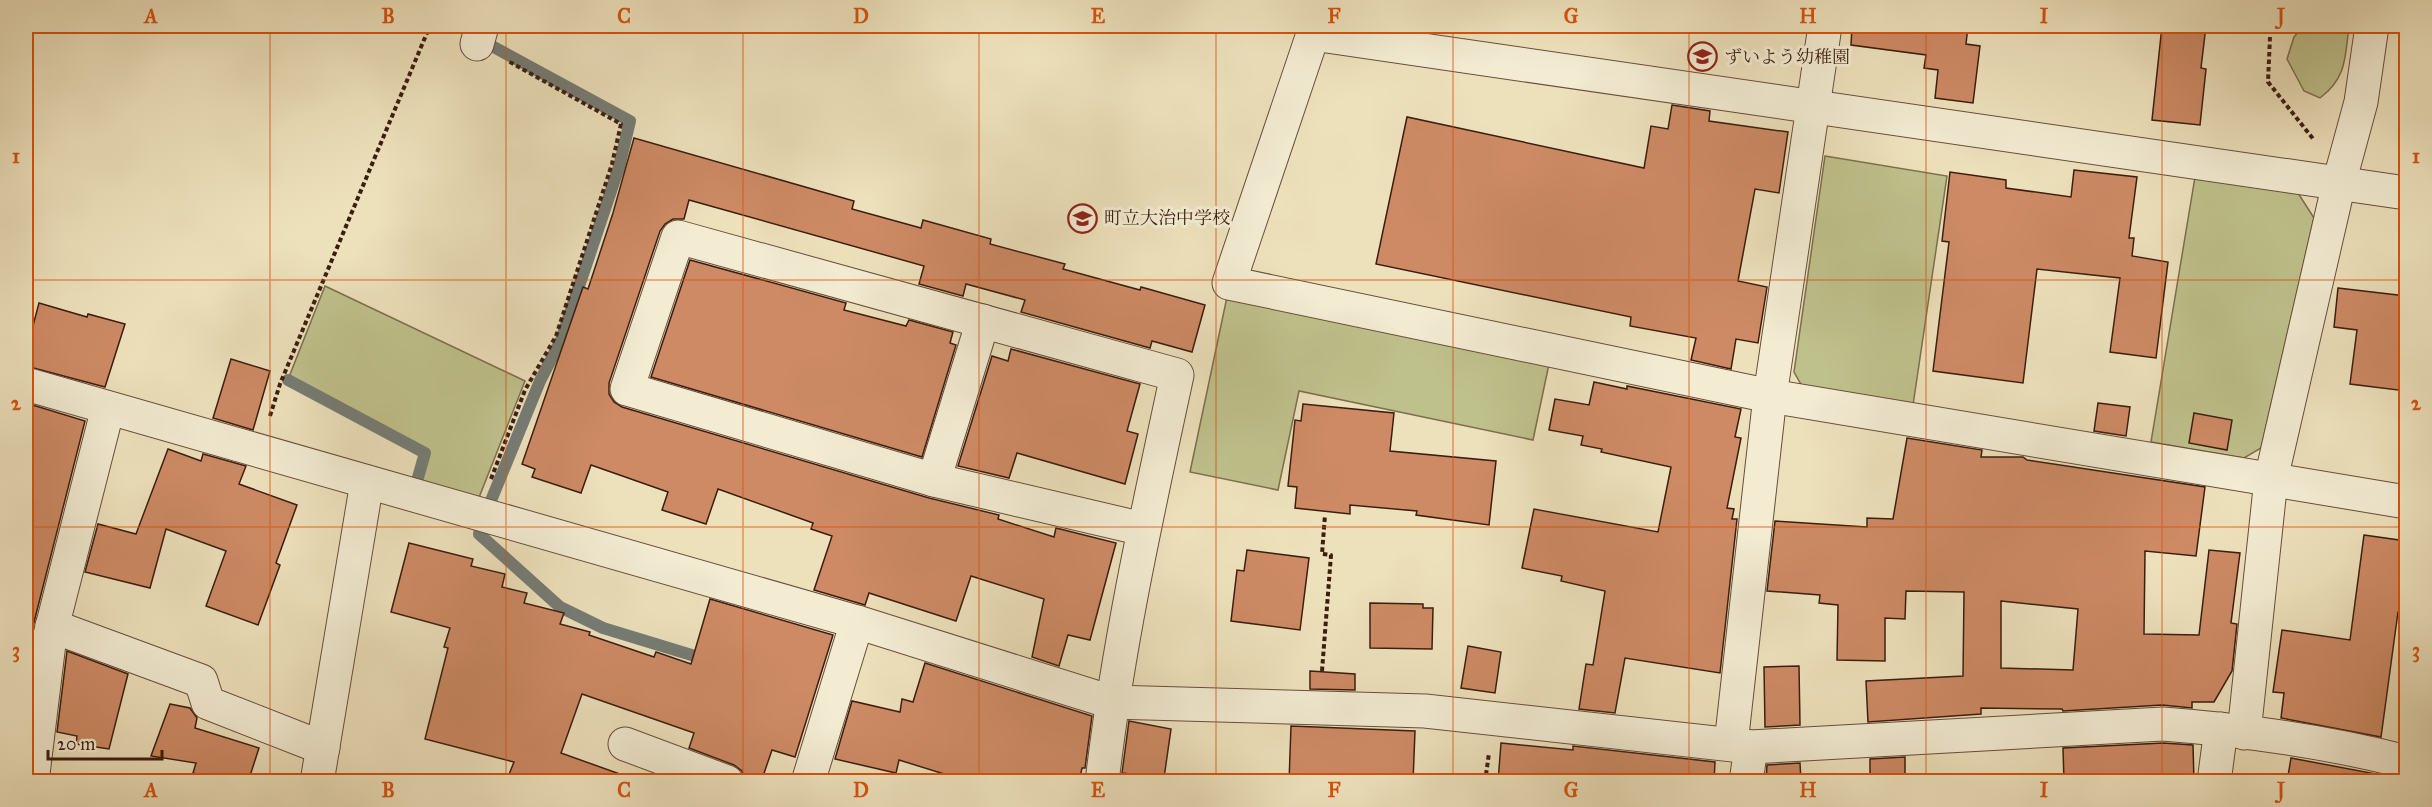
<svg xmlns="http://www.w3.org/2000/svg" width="2432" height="807" viewBox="0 0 2432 807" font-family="'IM FELL Great Primer','Noto Serif JP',serif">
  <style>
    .green { fill: #bfc18c; stroke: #7d6f4e; stroke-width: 1.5 }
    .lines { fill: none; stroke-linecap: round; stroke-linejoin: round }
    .stream { stroke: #757c75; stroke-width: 12 }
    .building { fill: #cd8a65; stroke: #3b1d0f; stroke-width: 1.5; fill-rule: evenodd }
    .minor-casing { stroke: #684e3a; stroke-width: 35 }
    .path { stroke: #3b1d0f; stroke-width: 4; stroke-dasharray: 4.5 3; stroke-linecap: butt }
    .minor { stroke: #f3ecd3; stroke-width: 33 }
    .grid { fill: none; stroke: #d7530c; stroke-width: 1.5; stroke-opacity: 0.55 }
    .labels { text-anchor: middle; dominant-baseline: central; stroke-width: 6; stroke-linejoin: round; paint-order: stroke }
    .poi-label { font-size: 18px; fill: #3b1d0f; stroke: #f3ecd3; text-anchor: start }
    .neatline { fill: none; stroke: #d7530c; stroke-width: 2 }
    .grid-label { font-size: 20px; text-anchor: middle; font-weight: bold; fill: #d7530c }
  </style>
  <rect width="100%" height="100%" fill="#ede1bc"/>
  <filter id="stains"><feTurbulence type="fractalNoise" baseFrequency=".00333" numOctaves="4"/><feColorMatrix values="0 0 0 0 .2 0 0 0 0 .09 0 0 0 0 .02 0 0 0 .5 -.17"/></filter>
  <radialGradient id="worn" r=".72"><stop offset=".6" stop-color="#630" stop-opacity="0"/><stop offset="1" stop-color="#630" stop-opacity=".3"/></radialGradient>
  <g class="green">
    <path d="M2304 26H2349C2345 57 2347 78 2320 98L2304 91 2287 59 2294 37Z"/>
    <polygon points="1825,156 1947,176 1913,405 1802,386 1794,372"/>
    <polygon points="2195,177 2298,193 2314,218 2261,448 2244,458 2151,442"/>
    <polygon points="325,286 525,381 478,500 419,483 428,451 289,377"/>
    <polygon points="1227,297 1549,364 1533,440 1299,391 1278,490 1190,472"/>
  </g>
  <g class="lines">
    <g class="stream">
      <polyline points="490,45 630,121 619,167 561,340 540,381 490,503"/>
      <polyline points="288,380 425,453 417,481"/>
      <polyline points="480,529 479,534 560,607 603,628 708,660"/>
    </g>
  </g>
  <g class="building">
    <polygon points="1852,26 1968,26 1966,44 1980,46 1973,103 1935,98 1938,70 1924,68 1926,55 1851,45"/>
    <polygon points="2162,26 2206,26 2201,68 2206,69 2200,125 2152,120"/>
    <polygon points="1672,105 1710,111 1709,121 1788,132 1779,193 1755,189 1738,281 1767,287 1758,343 1736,339 1731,369 1691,360 1696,338 1630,326 1631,317 1376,264 1407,117 1644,168 1651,126 1668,129"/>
    <polygon points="634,138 854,201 852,209 921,228 923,220 991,239 990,244 1065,264 1063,269 1140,290 1141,287 1205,305 1192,352 1152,341 1150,348 1021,312 1025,300 966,284 963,296 919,284 924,266 689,200 684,219 673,219 665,224 660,231 609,383 609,394 614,402 622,407 929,498 999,515 998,519 1054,537 1056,528 1116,543 1090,640 1068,635 1059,666 1032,657 1044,599 971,576 956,621 869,593 865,605 814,590 832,536 811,529 813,523 718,489 706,524 662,510 668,492 591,465 581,493 532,477 535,469 522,464 583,287 588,289 613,213"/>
    <polygon points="2074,170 2137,177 2129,238 2134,238 2132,256 2168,262 2156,358 2110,352 2120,278 2037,269 2023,383 1933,371 1949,242 1942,241 1950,172 2006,180 2006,188 2071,197"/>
    <polygon points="690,260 846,303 844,310 906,326 909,320 953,332 950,343 956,345 922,457 651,377"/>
    <polygon points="2338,288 2406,296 2406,391 2350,384 2357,330 2334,327"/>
    <polygon points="39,303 87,317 88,314 125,324 105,387 26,366 26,352"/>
    <polygon points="1011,349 1140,384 1127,431 1138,434 1125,484 1017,453 1009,478 958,466 992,356 1008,361"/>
    <polygon points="231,359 270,371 253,430 213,418"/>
    <polygon points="1594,382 1627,389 1627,386 1741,409 1735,437 1741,438 1727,508 1734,509 1732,519 1737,519 1720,673 1625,658 1615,713 1579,709 1586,664 1593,665 1605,591 1561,581 1562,576 1522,568 1534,509 1658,532 1671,467 1601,452 1602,449 1581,445 1583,436 1549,430 1555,399 1589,405"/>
    <polygon points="26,403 85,421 32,630 26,681"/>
    <polygon points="2098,403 2130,407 2126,436 2094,431"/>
    <polygon points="1303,404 1394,413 1390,451 1496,461 1489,525 1416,515 1417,511 1350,505 1350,514 1295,508 1297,487 1288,486 1295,420 1301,421"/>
    <polygon points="2194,413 2232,420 2227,450 2189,443"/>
    <path d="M1907 438 1982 450 1981 457H2023L2027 460 2205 487 2196 556 2145 551 2144 634 2199 635 2209 550 2240 553 2231 623 2237 624 2232 671 2214 702H2192V708L2162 705 2063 711 2062 709 1981 708V714L1868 722 1866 681 1963 676 1964 592 1906 591 1905 619 1885 618V661L1837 660 1838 605 1819 603 1820 595 1767 591 1775 521 1867 527V518L1893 519ZM2001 601 2078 609 2073 670 2001 668Z"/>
    <polygon points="168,449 201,461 203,454 246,466 239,484 297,505 276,563 280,565 258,625 206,606 226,551 166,529 150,588 85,572 98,524 136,534"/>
    <polygon points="2364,535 2406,541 2406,613 2398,612 2381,737 2281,718 2284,693 2273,692 2282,630 2350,640"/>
    <polygon points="409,543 473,559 471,566 505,574 502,587 527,593 524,603 564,613 560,624 590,632 589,635 654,657 656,652 691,664 710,599 833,635 795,757 772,750 761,782 745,782 742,771 734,765 689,748 694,733 582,694 561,753 631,778 630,782 506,782 514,762 425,739 448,648 444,647 450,628 391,612"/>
    <polygon points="1247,550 1309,558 1300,630 1231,621 1237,570 1244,571"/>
    <polygon points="1370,603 1423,604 1423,608 1433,608 1432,649 1370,648"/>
    <polygon points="1468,646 1501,652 1495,693 1461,688"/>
    <polygon points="67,651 128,674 109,749 76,744 77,736 57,732"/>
    <polygon points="925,663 1092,716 1085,768 1082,768 1079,782 970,782 899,760 896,773 835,759 852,701 900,712 902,699 913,702"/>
    <polygon points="1799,666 1800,725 1765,727 1764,667"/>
    <polygon points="1310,671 1355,674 1355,690 1310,689"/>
    <polygon points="170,704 190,708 197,718 195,728 259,748 248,782 222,782 193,773 196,763 151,756"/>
    <polygon points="1129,721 1171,729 1164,778 1122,773"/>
    <polygon points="1291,726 1415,731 1413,782 1289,782"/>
    <polygon points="1501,743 1573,750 1573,746 1715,762 1714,782 1498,782"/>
    <polygon points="2163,743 2193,745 2194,782 2064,782 2063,748"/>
    <polygon points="1905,757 1905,782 1870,782 1870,759"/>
    <polygon points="2291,758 2376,774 2374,782 2287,782"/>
    <polygon points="1800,763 1801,782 1766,782 1767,765"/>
  </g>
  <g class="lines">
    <defs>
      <g id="minor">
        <polyline points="1318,26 1313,34 1229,283 1770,396 2406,502"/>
        <polyline points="1313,34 2406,193"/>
        <polyline points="477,44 482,26"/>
        <path d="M26 384 857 622 1111 702 1425 711 1751 747 2163 724C2242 730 2329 742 2406 762"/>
        <polyline points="934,480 983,321"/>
        <polyline points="52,626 201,681 208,703 323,748"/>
        <polyline points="2244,733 2271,479 2339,183 2361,102 2372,26"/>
        <polyline points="625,744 727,782"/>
        <polyline points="1731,744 1770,396 1825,26"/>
        <polyline points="32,782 50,635 108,408"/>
        <polyline points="317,782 367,482"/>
        <polyline points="808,782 857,622"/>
        <path d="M1102 782C1118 644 1148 510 1177 375L678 237 627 389 934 480 1143 529"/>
        <polyline points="1746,782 1751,747"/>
        <polyline points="2214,782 2221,729"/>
      </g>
    </defs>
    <use href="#minor" class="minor-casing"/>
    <g class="path">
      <polyline points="2270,37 2268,82 2314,140"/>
      <polyline points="270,416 280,384 429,28 440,26 446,29"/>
      <polyline points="491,479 525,390 556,336 612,164 621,124 508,61"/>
      <polyline points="1322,671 1331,555 1322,554 1325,515"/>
      <polyline points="1485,782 1489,753"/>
    </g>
    <use href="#minor" class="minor"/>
  </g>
  <path class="grid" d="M270 26V782M506 26V782M743 26V782M979 26V782M1216 26V782M1453 26V782M1689 26V782M1926 26V782M2162 26V782M26 280H2406M26 527H2406"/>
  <defs>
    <symbol id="school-ring" viewBox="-11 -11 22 22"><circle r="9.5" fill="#f3ecd3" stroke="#8f2418" stroke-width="1.5"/><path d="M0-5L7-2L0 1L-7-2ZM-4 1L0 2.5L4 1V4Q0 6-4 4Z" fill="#8f2418"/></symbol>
  </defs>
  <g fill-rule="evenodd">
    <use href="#school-ring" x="1686" y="40" width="33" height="33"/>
    <use href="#school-ring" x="1066" y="202" width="33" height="33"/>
  </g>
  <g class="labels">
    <g class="poi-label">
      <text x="1724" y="57">ずいよう幼稚園</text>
      <text x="1104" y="218">町立大治中学校</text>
    </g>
  </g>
  <rect width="2432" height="807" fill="none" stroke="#ede1bc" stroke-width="66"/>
  <path d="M48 750v9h114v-9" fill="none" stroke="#3b1d0f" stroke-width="3"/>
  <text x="57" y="750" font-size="18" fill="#3b1d0f" stroke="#f3ecd3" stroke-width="4.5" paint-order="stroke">20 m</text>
  <rect x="33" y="33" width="2366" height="741" class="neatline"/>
  <g class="grid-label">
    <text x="151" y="23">A</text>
    <text x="388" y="23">B</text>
    <text x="624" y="23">C</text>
    <text x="861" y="23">D</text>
    <text x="1098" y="23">E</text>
    <text x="1334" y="23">F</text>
    <text x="1571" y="23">G</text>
    <text x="1808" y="23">H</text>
    <text x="2044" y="23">I</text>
    <text x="2281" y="23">J</text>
    <text x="16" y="163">1</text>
    <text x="2416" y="163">1</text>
    <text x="16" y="410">2</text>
    <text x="2416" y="410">2</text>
    <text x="16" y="657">3</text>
    <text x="2416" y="657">3</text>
    <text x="151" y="797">A</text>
    <text x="388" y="797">B</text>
    <text x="624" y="797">C</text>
    <text x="861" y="797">D</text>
    <text x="1098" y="797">E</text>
    <text x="1334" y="797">F</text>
    <text x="1571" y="797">G</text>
    <text x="1808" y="797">H</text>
    <text x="2044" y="797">I</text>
    <text x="2281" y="797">J</text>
  </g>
  <rect width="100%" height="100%" filter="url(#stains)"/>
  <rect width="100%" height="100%" fill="url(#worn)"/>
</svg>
